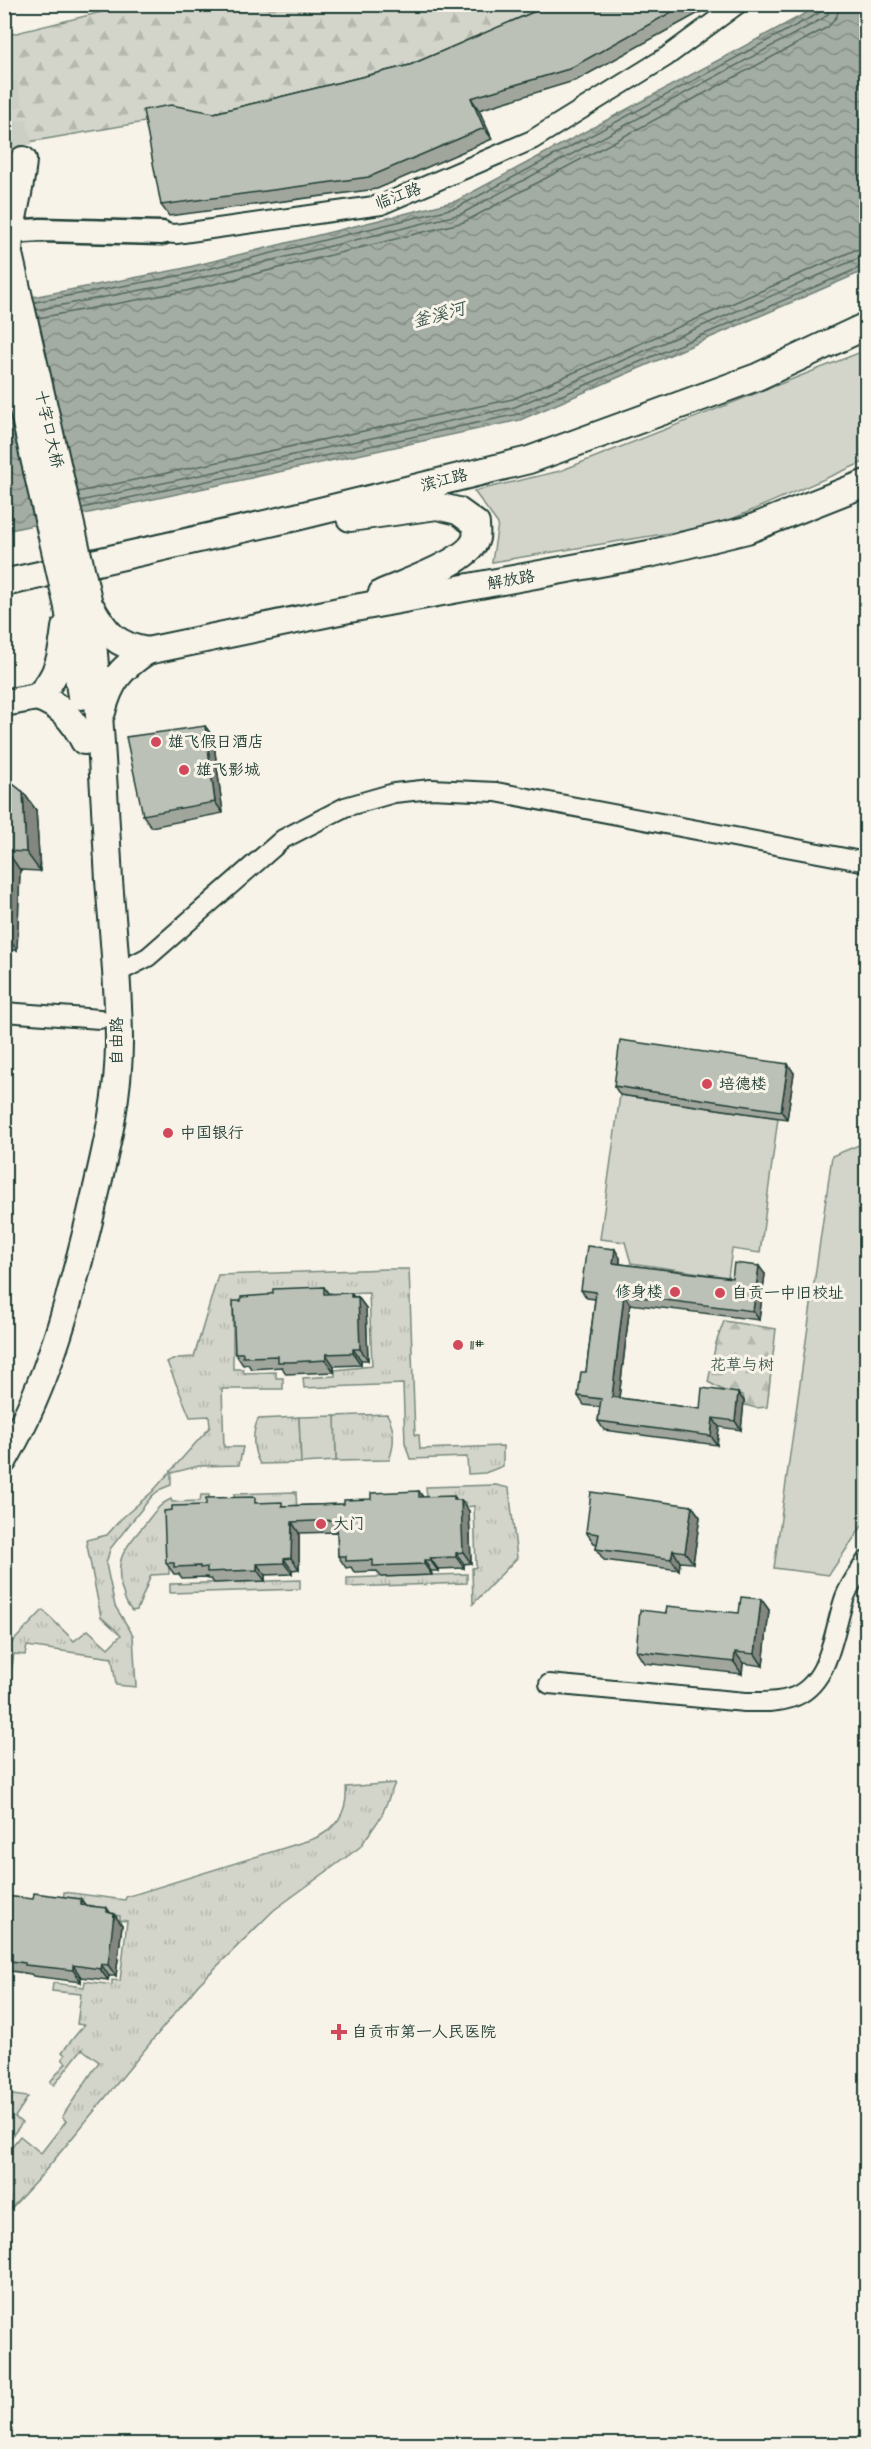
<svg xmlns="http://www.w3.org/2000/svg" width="871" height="2449" viewBox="0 0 871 2449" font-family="'Architects Daughter','LXGW WenKai TC',sans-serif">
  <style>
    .grass { fill: url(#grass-tufts); stroke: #79897f; stroke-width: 1.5 }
    .forest { fill: url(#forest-firs); stroke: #79897f; stroke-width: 1.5 }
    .park { fill: #d3d5ca; stroke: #79897f; stroke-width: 1.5 }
    .water { fill: url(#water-waves); stroke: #6f8077; stroke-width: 1.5 }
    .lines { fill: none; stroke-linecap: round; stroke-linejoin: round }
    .shore { stroke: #546a60; stroke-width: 1.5 }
    .secondary-tunnel { stroke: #cccfc4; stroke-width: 26; stroke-dasharray: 26 13; stroke-linecap: butt }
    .minor-casing { stroke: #1f3d34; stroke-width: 22 }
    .tertiary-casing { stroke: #1f3d34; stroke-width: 27 }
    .secondary-casing { stroke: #1f3d34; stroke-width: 30 }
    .minor { stroke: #f7f3e8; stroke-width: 18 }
    .tertiary { stroke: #f7f3e8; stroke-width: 22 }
    .secondary { stroke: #f7f3e8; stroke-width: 26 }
    .secondary-bridge-casing { stroke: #1f3d34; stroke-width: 30; stroke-linecap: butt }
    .secondary-bridge { stroke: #f7f3e8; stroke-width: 26 }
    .wall { fill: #a1a69d; stroke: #1f3d34; stroke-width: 1.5 }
    .shaded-wall { fill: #83877f; stroke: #1f3d34; stroke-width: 1.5 }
    .building { fill: #bbc1b6; stroke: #1f3d34; stroke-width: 1.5 }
    .poi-dot { fill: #d1495b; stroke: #f7f3e8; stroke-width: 2 }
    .labels { text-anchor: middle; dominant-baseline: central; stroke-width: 6; stroke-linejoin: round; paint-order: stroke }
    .street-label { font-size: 16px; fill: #1f3d34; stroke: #f7f3e8 }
    .poi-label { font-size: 16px; fill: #1f3d34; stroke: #f7f3e8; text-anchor: start }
    .park-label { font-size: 16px; fill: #435b52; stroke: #f7f3e8 }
    .water-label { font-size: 18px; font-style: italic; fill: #405950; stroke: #f7f3e8 }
  </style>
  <defs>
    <pattern id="grass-tufts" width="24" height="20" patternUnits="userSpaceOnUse" patternTransform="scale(1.5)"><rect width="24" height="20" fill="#d3d5ca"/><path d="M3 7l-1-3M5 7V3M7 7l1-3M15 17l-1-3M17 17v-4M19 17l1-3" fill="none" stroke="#b5b8ae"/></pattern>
    <pattern id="forest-firs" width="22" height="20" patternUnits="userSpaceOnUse" patternTransform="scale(1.5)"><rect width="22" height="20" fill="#d3d5ca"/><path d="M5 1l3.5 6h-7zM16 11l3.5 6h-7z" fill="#b5b8ae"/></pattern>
    <pattern id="water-waves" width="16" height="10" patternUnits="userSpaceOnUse" patternTransform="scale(1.5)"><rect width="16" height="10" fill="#a4ada3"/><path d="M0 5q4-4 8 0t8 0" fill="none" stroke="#858e86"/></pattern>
  </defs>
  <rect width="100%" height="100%" fill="#f7f3e8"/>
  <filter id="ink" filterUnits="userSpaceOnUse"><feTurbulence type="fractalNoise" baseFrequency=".0167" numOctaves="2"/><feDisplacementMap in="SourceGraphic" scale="12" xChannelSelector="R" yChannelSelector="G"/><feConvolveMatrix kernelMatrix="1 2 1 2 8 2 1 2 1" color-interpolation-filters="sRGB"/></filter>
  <g filter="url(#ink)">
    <g class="grass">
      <polygon points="387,1269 409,1269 415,1435 419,1435 420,1449 503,1446 503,1466 485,1473 468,1474 467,1457 410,1459 405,1443 403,1384 304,1388 303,1378 335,1376 335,1370 372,1366 369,1293 273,1296 267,1303 233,1304 233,1369 243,1369 244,1373 276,1372 276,1378 283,1378 283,1389 222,1389 224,1447 243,1447 239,1465 199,1466 171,1473 171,1485 161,1489 152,1496 110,1549 106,1564 115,1606 133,1635 136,1687 116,1685 112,1658 27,1646 25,1655 14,1654 10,1680 5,1679 4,1651 43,1610 74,1641 88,1630 108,1648 121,1635 101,1617 86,1540 107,1535 121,1519 152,1492 210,1427 209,1416 190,1417 167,1362 179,1358 194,1357 218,1275"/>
      <path d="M387 1414C395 1428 395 1445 389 1460L336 1461 335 1416Z"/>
      <path d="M299 1417 301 1463 260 1464C252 1450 252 1433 258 1419Z"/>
      <polygon points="496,1485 509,1488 517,1558 473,1604 472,1568 476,1567 474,1506 466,1507 465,1502 431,1503 427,1498 426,1487"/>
      <polygon points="296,1492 297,1512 235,1505 234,1494"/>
      <path d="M201 1495H209L210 1512 168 1518 169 1574 151 1575 137 1610 132 1611C125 1603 124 1596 121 1586 115 1556 127 1546 145 1524 153 1514 159 1504 171 1499L172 1502 200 1501Z"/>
      <polygon points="467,1574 467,1583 347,1587 347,1578"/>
      <polygon points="300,1580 300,1589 170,1593 170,1584"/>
      <path d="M395 1783 381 1817 360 1847 274 1910 198 1985 40 2177 5 2215V2155L20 2136 41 2153 66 2121 62 2117 99 2062 82 2049 54 2085 50 2082 66 2063 62 2059 65 2055 62 2052 84 2025 77 2024 81 1994 52 1991 53 1983 84 1987 85 1981 112 1985V1980L120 1981 127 1921 120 1920V1916L93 1912 94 1906 63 1902 64 1892 125 1900 126 1897 313 1839C336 1830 348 1812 346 1787Z"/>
      <polygon points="5,2094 28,2097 15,2117 22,2123 5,2145"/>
    </g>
    <g class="forest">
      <polygon points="134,4 586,5 418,76 222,124 179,116 5,146 4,36"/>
      <polygon points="724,1321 776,1329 767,1407 756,1408 745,1405 743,1395 728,1393 708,1382 716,1343"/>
    </g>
    <g class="park">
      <polygon points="866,350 866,461 718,525 492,562 498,524 474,491 560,471"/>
      <polygon points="620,1095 778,1118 760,1253 732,1249 728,1277 631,1263 625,1242 600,1239"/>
      <polygon points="866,1142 866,1520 829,1575 774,1568 832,1156"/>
      <polygon points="335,1416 336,1461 301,1463 299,1417"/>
    </g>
    <polygon class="water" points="821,5 866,5 866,270 520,420 5,531 5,302 181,269 456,201"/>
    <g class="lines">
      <g class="shore">
        <polyline points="35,302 183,275 458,207 819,13 822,4"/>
        <polyline points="36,310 184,282 461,214 822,19 828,14 830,4"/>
        <polyline points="38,318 186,291 464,222 828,27 837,16 839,4"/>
        <polyline points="78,492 513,399 855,250 866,248"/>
        <polyline points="80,501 515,407 859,258 866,257"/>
        <polyline points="82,508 518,414 866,265"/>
      </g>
      <polyline class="secondary-tunnel" points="4,84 23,160"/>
      <defs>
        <g id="minor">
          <polyline points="162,233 176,234 381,205 532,140 666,57 738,4"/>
          <polyline points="115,974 148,957 283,839 345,807 394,793 431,789 496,792 866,862"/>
          <polyline points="4,1012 100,1019"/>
          <path d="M549 1684 745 1702C760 1702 777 1703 791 1698 831 1685 833 1630 845 1597 850 1584 859 1572 866 1561"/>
        </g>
        <polyline id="tertiary" points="9,232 41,230 162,233"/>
        <g id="secondary">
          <path d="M9 254C9 221 21 192 23 160"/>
          <path d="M350 518 437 506 458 511 476 524C476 528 477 534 476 538 470 562 404 583 382 593"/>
          <polyline points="4,583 296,517 529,460 757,377 866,326"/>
          <polyline points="68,607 81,696"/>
          <path d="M91 607C106 633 115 645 147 651 120 669 110 681 102 712"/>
          <path d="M65 628C62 655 58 678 37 697 60 705 73 719 84 741"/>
          <polyline points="147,651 344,610 649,554 747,530 866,483"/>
          <polyline points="4,703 37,697"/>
          <path d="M4 1460C50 1379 69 1303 91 1213 104 1157 119 1100 119 1043 119 989 113 934 109 880 104 788 99 695 89 604"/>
        </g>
      </defs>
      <use href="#minor" class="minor-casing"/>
      <use href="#tertiary" class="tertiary-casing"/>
      <use href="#secondary" class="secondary-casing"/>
      <use href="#minor" class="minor"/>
      <use href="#tertiary" class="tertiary"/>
      <use href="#secondary" class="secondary"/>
      <defs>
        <g id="secondary-bridge">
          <polyline points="9,254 89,604"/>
          <polyline points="4,326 68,607"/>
        </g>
      </defs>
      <use href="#secondary-bridge" class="secondary-bridge-casing"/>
      <use href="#secondary-bridge" class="secondary-bridge"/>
    </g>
    <g class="wall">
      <polygon points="552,4 715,4 577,80 479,110 492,139 377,189 169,216 161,205 214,113 410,65"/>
      <polygon points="205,726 213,737 223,813 151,827 143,815"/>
      <polygon points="4,777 23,792 36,810 40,871 20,870 17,950 4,950"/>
      <polygon points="794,1073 787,1119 620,1095 614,1086"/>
      <polygon points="620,1258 620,1264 732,1278 765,1274 759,1320 630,1304 619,1398 700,1409 738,1393 744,1401 741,1430 719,1427 717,1445 604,1430 598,1421 600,1407 584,1405 578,1396 586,1372 595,1299 587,1298 581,1290"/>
      <polygon points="324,1287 328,1293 358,1297 366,1308 368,1360 361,1360 361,1365 334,1366 334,1372 286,1374 282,1367 251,1369 248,1364 243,1365 235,1353 241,1301"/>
      <polygon points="419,1491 423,1497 457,1500 469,1511 471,1563 464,1564 464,1568 438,1569 438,1571 431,1571 432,1575 381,1577 377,1571 354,1572 351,1567 346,1568 338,1556 337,1532 299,1533 299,1569 292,1570 292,1574 265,1575 265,1581 214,1583 211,1579 208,1579 207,1577 182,1578 179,1574 174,1574 166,1563 259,1503 285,1506 344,1504"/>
      <polygon points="692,1506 700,1517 693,1563 680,1562 679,1570 604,1560 596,1549 597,1544 594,1543 586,1532"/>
      <polygon points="761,1599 769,1610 763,1666 743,1663 742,1674 644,1663 636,1651 666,1613 739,1613"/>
      <polygon points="4,1896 86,1906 114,1914 122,1925 116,1976 109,1976 108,1980 81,1977 81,1982 33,1976 31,1974 4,1970"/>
    </g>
    <g class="shaded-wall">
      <polygon points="471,98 479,110 492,139 484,128"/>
      <polygon points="205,726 213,737 223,813 215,802"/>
      <polygon points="23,792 36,810 40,871 26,852"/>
      <polygon points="7,851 20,870 17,950 4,933 4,907"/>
      <polygon points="788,1064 794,1073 787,1119 781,1111"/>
      <polygon points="615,1249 620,1258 619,1272 613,1263"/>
      <polygon points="759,1266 765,1274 759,1320 753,1311"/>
      <polygon points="351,1293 358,1303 358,1297 366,1308 368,1360 360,1349"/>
      <polygon points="624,1295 630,1304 618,1406 612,1397"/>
      <polygon points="353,1349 361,1360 361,1365 353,1353"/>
      <polygon points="326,1354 334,1366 334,1372 326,1360"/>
      <polygon points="738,1393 744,1401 741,1430 735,1421"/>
      <polygon points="713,1418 719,1427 717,1445 711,1436"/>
      <polygon points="454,1496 462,1507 461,1500 469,1511 471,1563 463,1552"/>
      <polygon points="692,1506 700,1517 693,1563 685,1552"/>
      <polygon points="292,1522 299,1533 299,1569 291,1558"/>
      <polygon points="673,1550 680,1562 679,1570 671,1559"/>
      <polygon points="456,1553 464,1564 464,1568 456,1557"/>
      <polygon points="430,1558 438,1569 438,1571 430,1560"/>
      <polygon points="284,1559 292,1570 292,1574 284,1563"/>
      <polygon points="424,1560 431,1571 432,1575 424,1564"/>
      <polygon points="257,1564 265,1575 265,1581 257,1570"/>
      <polygon points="761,1599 769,1610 763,1666 755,1654"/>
      <polygon points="735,1652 743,1663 742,1674 734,1662"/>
      <polygon points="81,1899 89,1910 81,1905"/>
      <polygon points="107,1908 114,1918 114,1914 122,1925 116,1976 108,1965"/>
      <polygon points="101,1964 109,1976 108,1980 100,1969"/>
      <polygon points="73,1965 81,1977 81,1982 73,1970"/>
    </g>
    <g class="building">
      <polygon points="552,4 686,4 569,69 471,98 484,128 369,177 161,205 143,110 171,105 214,113 410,65"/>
      <polygon points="205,726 215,802 143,815 126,737"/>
      <polygon points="4,777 23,792 26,852 7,851 4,907"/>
      <polygon points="620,1040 788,1064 781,1111 614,1086"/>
      <polygon points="587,1246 615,1249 613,1263 732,1278 734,1263 759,1266 753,1311 624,1295 612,1397 700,1409 702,1388 738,1393 735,1421 713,1418 711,1436 598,1421 601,1399 578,1396 581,1372 586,1372 596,1292 581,1290"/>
      <polygon points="324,1287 324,1294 351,1293 351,1297 358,1297 360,1349 353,1349 353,1353 326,1354 326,1360 291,1362 278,1362 278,1356 243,1357 243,1353 235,1353 233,1301 241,1301 241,1297 267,1295 273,1293 273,1289"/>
      <polygon points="419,1491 419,1497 454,1496 454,1500 461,1500 463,1552 456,1553 456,1557 430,1558 430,1560 424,1560 424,1564 373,1566 373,1560 346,1561 346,1556 338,1556 337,1520 292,1522 291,1558 284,1559 284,1563 257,1564 257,1570 207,1572 207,1567 200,1568 200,1566 174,1567 174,1563 166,1563 164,1511 172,1510 172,1506 206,1505 206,1498 255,1497 255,1503 282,1502 282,1506 344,1504 344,1500 371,1499 371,1493"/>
      <polygon points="591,1492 692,1506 685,1552 673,1550 671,1559 596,1549 599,1534 586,1532"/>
      <polygon points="741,1597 761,1599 755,1654 735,1652 734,1662 636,1651 640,1610 666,1613 667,1606 739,1613"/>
      <polygon points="34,1893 81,1899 81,1905 107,1908 107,1912 114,1914 108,1965 101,1964 100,1969 73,1965 73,1970 25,1965 25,1963 4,1960 4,1896 33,1899"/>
    </g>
  </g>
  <g class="poi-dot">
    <circle cx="156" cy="742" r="6"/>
    <circle cx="184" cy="770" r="6"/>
    <circle cx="707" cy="1084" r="6"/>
    <circle cx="168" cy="1133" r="6"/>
    <circle cx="675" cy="1292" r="6"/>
    <circle cx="720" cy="1293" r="6"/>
    <circle cx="458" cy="1345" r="6"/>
    <circle cx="321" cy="1524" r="6"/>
    <path d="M336 2023h6v6h6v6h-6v6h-6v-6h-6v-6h6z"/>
  </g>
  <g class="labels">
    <g class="street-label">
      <text transform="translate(398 196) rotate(-20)">临江路</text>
      <text transform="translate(49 429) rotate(77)">十字口大桥</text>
      <text transform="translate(444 480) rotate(-14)">滨江路</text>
      <text transform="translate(511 580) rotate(-10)">解放路</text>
      <text transform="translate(117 1041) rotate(-90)">自由路</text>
    </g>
    <g class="poi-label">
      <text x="168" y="742">雄飞假日酒店</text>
      <text x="196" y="770">雄飞影城</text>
      <text x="719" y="1084">培德楼</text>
      <text x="180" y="1133">中国银行</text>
      <text x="663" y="1292" text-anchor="end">修身楼</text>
      <text x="732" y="1293">自贡一中旧校址</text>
      <text x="470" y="1345">11#</text>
      <text x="333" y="1524">大门</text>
      <text x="352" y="2032">自贡市第一人民医院</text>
    </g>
    <g class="park-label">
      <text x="742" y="1365">花草与树</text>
    </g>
    <g class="water-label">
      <text transform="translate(439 315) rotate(-15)">釜溪河</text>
    </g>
  </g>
  <rect width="871" height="2449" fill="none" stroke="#f7f3e8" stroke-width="24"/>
  <rect x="12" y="12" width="847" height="2425" fill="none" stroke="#1f3d34" stroke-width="2" filter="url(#ink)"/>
</svg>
